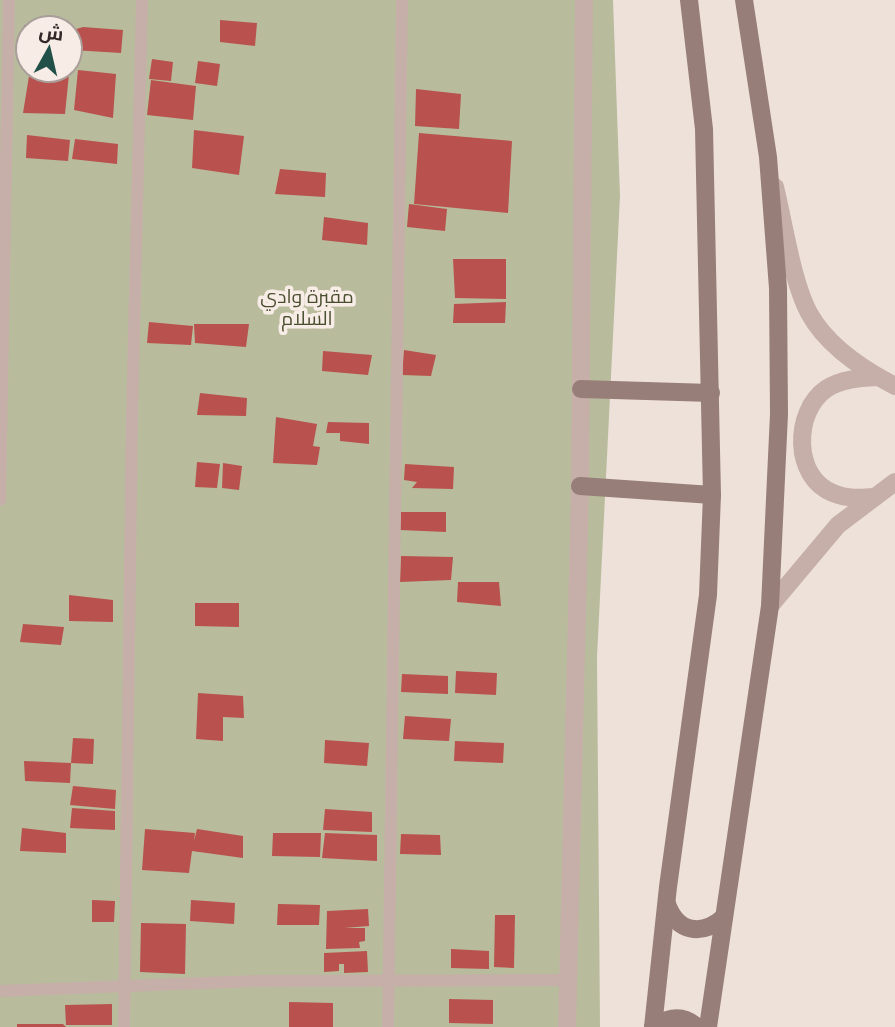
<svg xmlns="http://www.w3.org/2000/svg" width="895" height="1027" viewBox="0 0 895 1027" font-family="'Varela Round',Cairo,sans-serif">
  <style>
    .green { fill: #b8bc9c; fill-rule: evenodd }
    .building { fill: #b9514e }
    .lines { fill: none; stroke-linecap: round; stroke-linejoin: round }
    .service { stroke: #c5afa8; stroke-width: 12 }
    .minor { stroke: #c5afa8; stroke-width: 18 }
    .tertiary { stroke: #c5afa8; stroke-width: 18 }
    .secondary { stroke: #987e79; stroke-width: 18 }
    .labels { text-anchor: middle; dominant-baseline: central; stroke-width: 7; stroke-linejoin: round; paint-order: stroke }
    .park-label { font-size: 19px; fill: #494e2e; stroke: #f7ece6 }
  </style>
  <rect width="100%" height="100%" fill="#eee1da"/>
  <path class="green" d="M0 0H613L620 196 597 657 600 1027H0ZM28 28H70V70H28Z"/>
  <g class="building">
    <polygon points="220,20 257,23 255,46 220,42"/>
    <polygon points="24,25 28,26 28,45 23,44"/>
    <polygon points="83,27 123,30 121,53 72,50 70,31"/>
    <polygon points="152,59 173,62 171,81 149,79"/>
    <polygon points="198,61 220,64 217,86 195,83"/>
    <polygon points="30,70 69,74 65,114 23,113"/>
    <polygon points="78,70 116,74 113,118 74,110"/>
    <polygon points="151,80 196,86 193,120 147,115"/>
    <polygon points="416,89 461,94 459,129 415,126"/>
    <polygon points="194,130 244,136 239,175 192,168"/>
    <polygon points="419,133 512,141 508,213 414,204"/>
    <polygon points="27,135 70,140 68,161 26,158"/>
    <polygon points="75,139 118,144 117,164 72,159"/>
    <polygon points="280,169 326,173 325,197 275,194"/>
    <polygon points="409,204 447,209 445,231 407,227"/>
    <polygon points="324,217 368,223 367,245 322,240"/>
    <polygon points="453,259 506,259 506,299 455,298"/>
    <polygon points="506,302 505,323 453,323 454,304"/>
    <polygon points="149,322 193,326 191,345 147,343"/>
    <polygon points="194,324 249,324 246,347 195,343"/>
    <polygon points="404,350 436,355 431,376 402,375"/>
    <polygon points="323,351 372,355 368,375 322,371"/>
    <polygon points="200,393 247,398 246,416 197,415"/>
    <polygon points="276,417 317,424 313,446 320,447 317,465 273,463"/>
    <polygon points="328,422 369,423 369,444 340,441 340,433 326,433"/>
    <polygon points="197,462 220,464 217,488 195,487"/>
    <polygon points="223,463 242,466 239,490 222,488"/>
    <polygon points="405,464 454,467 453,489 412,488 417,482 404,480"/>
    <polygon points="401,512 446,512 446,532 400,530"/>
    <polygon points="401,556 453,557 451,580 400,582"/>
    <polygon points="458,582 499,582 501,606 457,602"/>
    <polygon points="69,595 113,600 113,622 69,621"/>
    <polygon points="195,603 239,603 239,627 195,626"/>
    <polygon points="23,624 64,627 61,645 20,642"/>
    <polygon points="456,671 497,673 496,695 455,693"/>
    <polygon points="402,674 448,676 448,694 401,692"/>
    <polygon points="198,693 243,696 244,718 223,717 223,741 196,739"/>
    <polygon points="405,716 451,719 449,741 403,739"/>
    <polygon points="73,738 94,739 93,764 71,763"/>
    <polygon points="325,740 369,743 367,766 324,763"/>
    <polygon points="455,741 504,743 503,763 454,761"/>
    <polygon points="24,761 71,763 70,783 25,781"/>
    <polygon points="73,786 116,790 115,809 70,805"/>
    <polygon points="72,808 115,811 115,830 70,828"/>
    <polygon points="325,809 372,812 372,832 323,830"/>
    <polygon points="22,828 66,833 66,853 20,851"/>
    <polygon points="145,829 195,833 194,841 197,829 243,836 243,858 192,851 189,873 142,870"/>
    <polygon points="273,833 321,833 320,857 272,856"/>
    <polygon points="325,833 377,835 377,861 322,858"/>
    <polygon points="401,834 440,835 441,855 400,854"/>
    <polygon points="92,900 115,901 114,922 92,922"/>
    <polygon points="191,900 235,903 234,924 190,921"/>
    <polygon points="278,904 320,905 319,925 277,925"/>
    <polygon points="368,909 369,926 344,928 365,928 365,941 359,942 360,948 326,949 327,911"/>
    <polygon points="495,915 515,915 514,968 494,967"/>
    <polygon points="141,923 186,924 185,974 140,972"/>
    <polygon points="451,949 489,951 489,969 451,968"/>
    <polygon points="367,951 368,972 344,973 344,964 339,964 339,971 324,972 324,953"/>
    <polygon points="449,999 493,1000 493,1024 449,1023"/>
    <polygon points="289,1002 333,1003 333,1027 289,1027"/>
    <polygon points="112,1004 112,1025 66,1025 65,1005"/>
    <polygon points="17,1024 63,1024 66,1027 17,1027"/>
  </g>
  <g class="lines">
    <g class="service">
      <polyline points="0,500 9,0"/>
      <polyline points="0,991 255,981 570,980"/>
      <polyline points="124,1027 132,417 142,0"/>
      <polyline points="388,1027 402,0"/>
    </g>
    <polyline class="minor" points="567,1027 580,486 584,0"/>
    <g class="tertiary">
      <path d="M775 187C784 223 792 281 809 313 827 346 862 369 895 386"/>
      <path d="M875 497C861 498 847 499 833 493 793 478 793 412 826 389 841 379 860 378 878 377"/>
      <polyline points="770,606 838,525 895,482"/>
    </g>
    <g class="secondary">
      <polyline points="581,389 711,393"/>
      <polyline points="580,486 712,495"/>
      <path d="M667 904C677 932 701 937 724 917"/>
      <polyline points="653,1027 668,887 708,595 712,495 704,129 689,0"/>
      <path d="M653 1027C668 1017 683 1014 697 1027"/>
      <polyline points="708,1027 770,606 779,414 778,288 768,157 744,0"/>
    </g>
  </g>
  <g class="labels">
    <g class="park-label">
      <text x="307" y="297">مقبرة وادي<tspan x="307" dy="22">السلام</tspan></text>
    </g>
  </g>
  <g transform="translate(49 49) rotate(8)"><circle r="33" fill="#f7ece6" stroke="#a99e9a" stroke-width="2"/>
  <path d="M0-5L12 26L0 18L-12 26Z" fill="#215049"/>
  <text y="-10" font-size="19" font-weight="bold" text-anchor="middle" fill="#332827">ش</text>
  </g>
</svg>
